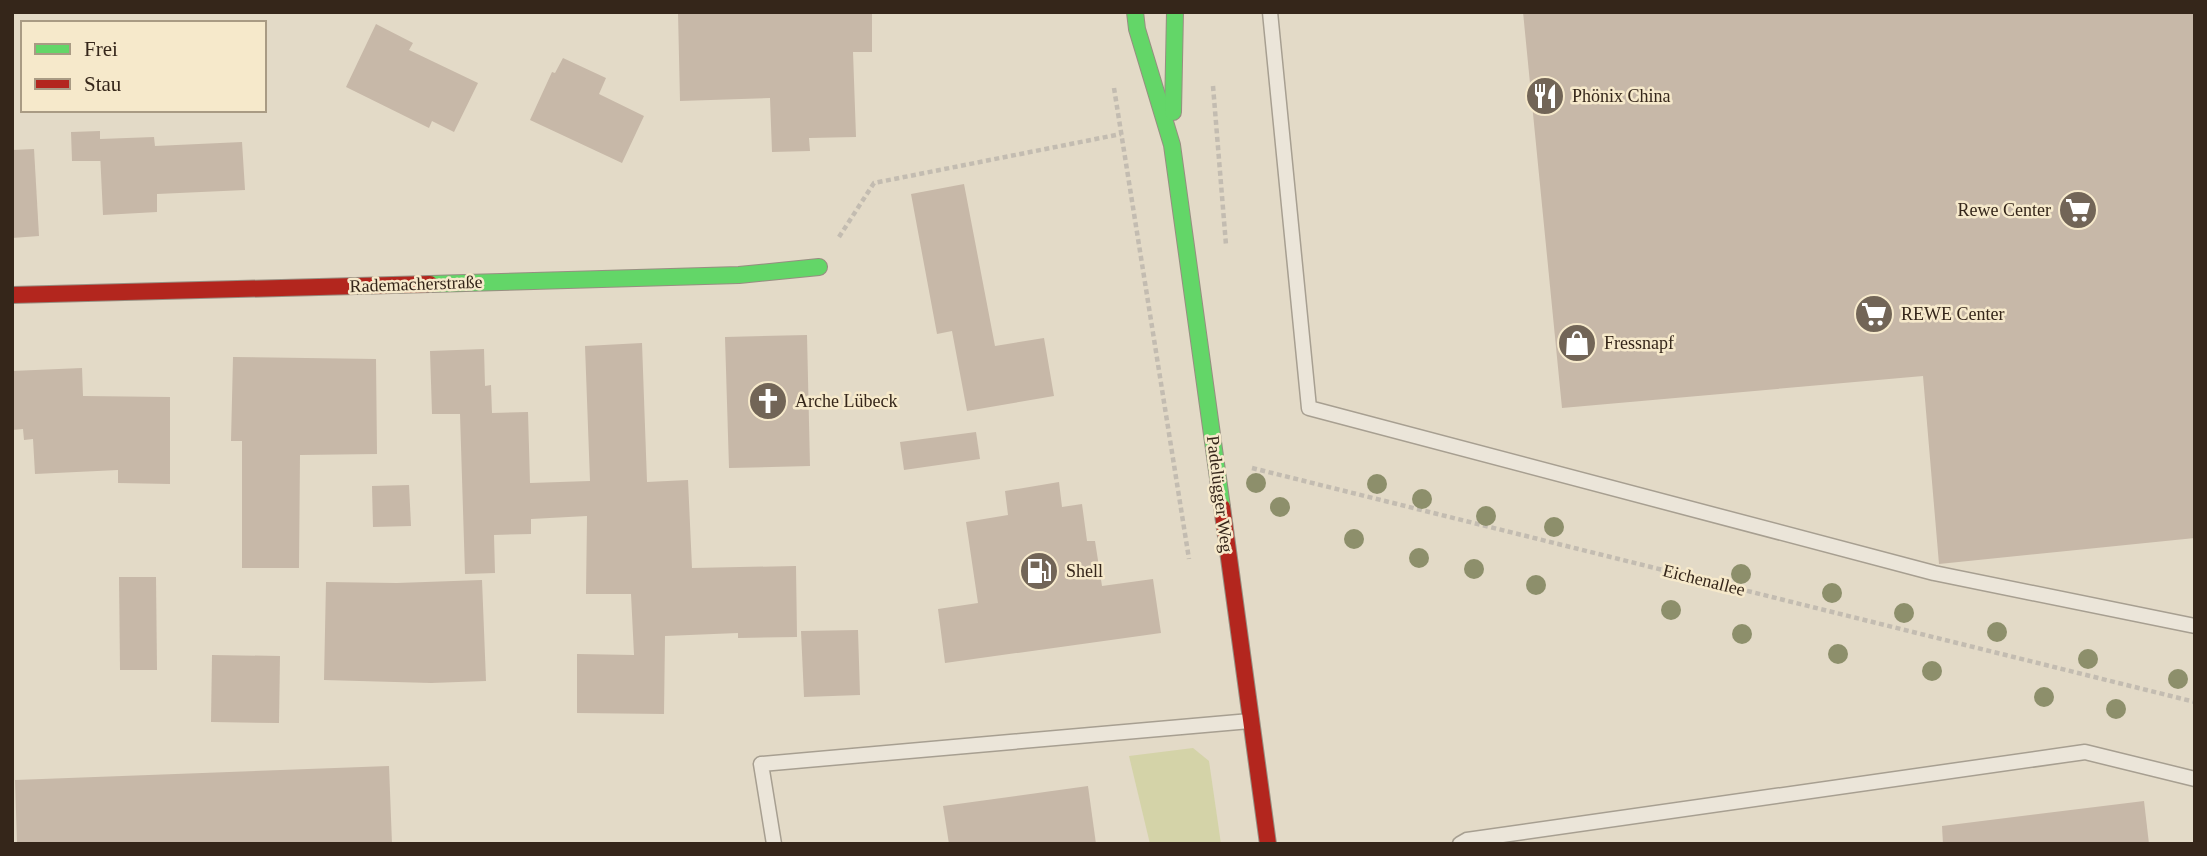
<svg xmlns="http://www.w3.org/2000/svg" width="2207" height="856" viewBox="0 0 2207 856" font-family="Georgia,serif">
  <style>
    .green { fill: #d4d3a8 }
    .building { fill: #c7b8a8 }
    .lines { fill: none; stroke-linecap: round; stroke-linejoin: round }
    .lane-casing { stroke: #a79f91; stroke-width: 17 }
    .fast-casing { stroke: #978e81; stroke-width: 18 }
    .jam-casing { stroke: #978e81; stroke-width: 18 }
    .path { stroke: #c3bcb1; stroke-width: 4.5; stroke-dasharray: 5 3.5; stroke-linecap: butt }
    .lane { stroke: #ebe5d9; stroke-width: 14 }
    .fast { stroke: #63d668; stroke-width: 16 }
    .jam { stroke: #b3261e; stroke-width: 16 }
    .tree { fill: #8d8f6b }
    .labels { text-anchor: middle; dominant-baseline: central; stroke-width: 5; stroke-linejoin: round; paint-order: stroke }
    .poi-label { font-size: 18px; fill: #35261a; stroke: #f6e9cb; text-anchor: start }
    .street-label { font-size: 18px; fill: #35261a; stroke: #f6e9cb }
  </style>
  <rect width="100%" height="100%" fill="#e3dac7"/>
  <polygon class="green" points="1193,748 1209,761 1221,844 1150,844 1129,756"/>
  <g class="building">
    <polygon points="678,12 872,12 872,52 853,52 856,137 809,138 810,151 772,152 770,98 680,101"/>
    <polygon points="1523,12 2195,12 2195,538 1939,564 1923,376 1562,408"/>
    <polygon points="376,24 413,43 409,50 478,83 454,132 432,121 429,128 346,87"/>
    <polygon points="563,58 606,78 599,94 644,116 622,163 530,120 552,72 555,73"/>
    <polygon points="100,131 100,139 154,137 155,146 242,142 245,190 157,194 157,212 103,215 100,152 101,161 72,161 71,132"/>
    <polygon points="34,149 39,236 12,238 12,150"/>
    <polygon points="964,184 995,346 1044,338 1054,396 967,411 952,331 937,334 911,194"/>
    <polygon points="807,335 810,466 729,468 725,337"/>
    <polygon points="642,343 647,482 688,480 692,568 796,566 797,637 738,638 738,633 665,636 664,714 577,713 577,654 634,655 631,594 586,594 587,516 531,519 531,534 494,535 495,573 465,574 460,414 432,414 430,351 484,349 485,386 491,385 492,413 528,412 530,483 590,481 585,346"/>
    <polygon points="233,357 376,359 377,454 300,455 299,568 242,568 242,441 231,441"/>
    <polygon points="82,368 83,396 170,397 170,484 118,483 118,470 35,474 33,439 24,440 23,429 12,430 12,371"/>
    <polygon points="976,432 980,459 904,470 900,442"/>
    <polygon points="1059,482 1062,507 1082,504 1087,541 1095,541 1102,586 1153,579 1161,633 945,663 938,609 978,603 966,522 1008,515 1005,491"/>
    <polygon points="409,485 411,526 373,527 372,486"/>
    <polygon points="119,577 156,577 157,670 120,670"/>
    <polygon points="482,580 486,681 431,683 324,680 326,582 397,583"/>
    <polygon points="858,630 860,695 804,697 801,631"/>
    <polygon points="212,655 280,656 279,723 211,722"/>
    <polygon points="389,766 392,844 17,844 15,780"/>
    <polygon points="1088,786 1096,844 949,844 943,806"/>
    <polygon points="2144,801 2149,844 1943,844 1942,826"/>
  </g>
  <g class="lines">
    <defs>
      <g id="lane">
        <polyline points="1270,12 1309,408 1934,573 2195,626"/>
        <polyline points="774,844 761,764 1250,721"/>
        <polyline points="1460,844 1467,840 2085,752 2195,779"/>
      </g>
      <g id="fast">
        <polyline points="1135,12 1137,29 1172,145 1222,507"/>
        <polyline points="1173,112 1175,12"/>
        <polyline points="430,284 739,275 819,267"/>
      </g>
      <g id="jam">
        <polyline points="12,295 430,284"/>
        <polyline points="1222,507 1268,844"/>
      </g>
    </defs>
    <use href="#lane" class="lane-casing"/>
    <use href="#fast" class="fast-casing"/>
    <use href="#jam" class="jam-casing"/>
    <g class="path">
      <polyline points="1213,86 1226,245"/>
      <polyline points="1114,88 1189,559"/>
      <polyline points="839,237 874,183 1121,134"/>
      <polyline points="1252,468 2195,702"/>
    </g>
    <use href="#lane" class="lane"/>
    <use href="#fast" class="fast"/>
    <use href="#jam" class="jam"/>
  </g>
  <g class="tree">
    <circle cx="1256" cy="483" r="10"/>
    <circle cx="1377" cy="484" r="10"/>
    <circle cx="1422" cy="499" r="10"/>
    <circle cx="1280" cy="507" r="10"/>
    <circle cx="1486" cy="516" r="10"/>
    <circle cx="1554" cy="527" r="10"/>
    <circle cx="1354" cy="539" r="10"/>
    <circle cx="1419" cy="558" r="10"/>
    <circle cx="1474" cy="569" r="10"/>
    <circle cx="1741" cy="574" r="10"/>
    <circle cx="1536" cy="585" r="10"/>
    <circle cx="1832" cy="593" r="10"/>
    <circle cx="1671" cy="610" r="10"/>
    <circle cx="1904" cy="613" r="10"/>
    <circle cx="1997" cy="632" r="10"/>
    <circle cx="1742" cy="634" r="10"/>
    <circle cx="1838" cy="654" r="10"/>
    <circle cx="2088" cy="659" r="10"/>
    <circle cx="1932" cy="671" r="10"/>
    <circle cx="2178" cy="679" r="10"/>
    <circle cx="2044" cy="697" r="10"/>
    <circle cx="2116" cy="709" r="10"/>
  </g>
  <defs>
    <symbol id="restaurant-disc" viewBox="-11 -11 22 22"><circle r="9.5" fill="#726557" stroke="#f6e9cb"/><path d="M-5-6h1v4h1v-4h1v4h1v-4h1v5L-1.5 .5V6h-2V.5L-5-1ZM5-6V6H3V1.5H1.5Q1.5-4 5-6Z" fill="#fff"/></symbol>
    <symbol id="supermarket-disc" viewBox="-11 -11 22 22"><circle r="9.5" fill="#726557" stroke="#f6e9cb"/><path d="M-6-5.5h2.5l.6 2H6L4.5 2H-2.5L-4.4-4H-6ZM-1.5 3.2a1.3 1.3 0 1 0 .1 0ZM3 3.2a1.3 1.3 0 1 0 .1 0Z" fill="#fff"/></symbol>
    <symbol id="shop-disc" viewBox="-11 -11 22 22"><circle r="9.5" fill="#726557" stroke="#f6e9cb"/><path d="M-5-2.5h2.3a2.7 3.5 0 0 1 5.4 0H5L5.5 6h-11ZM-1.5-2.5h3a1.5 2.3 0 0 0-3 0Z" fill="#fff"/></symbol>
    <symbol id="church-disc" viewBox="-11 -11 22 22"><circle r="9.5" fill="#726557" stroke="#f6e9cb"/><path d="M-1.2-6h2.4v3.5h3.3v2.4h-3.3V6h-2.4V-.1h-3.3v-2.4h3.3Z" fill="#fff"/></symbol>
    <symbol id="fuel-disc" viewBox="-11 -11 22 22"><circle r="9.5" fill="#726557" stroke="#f6e9cb"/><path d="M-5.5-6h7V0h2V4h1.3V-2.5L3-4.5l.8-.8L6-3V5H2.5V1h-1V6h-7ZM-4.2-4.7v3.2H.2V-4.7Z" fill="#fff"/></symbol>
  </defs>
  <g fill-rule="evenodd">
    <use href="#restaurant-disc" x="1523" y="74" width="44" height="44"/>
    <use href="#supermarket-disc" x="2056" y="188" width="44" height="44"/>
    <use href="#supermarket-disc" x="1852" y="292" width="44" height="44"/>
    <use href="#shop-disc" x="1555" y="321" width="44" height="44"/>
    <use href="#church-disc" x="746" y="379" width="44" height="44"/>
    <use href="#fuel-disc" x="1017" y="549" width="44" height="44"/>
  </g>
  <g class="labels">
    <g class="poi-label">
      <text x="1572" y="96">Phönix China</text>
      <text x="2051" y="210" text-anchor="end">Rewe Center</text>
      <text x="1901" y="314">REWE Center</text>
      <text x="1604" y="343">Fressnapf</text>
      <text x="795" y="401">Arche Lübeck</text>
      <text x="1066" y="571">Shell</text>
    </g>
    <g class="street-label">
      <text transform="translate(416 284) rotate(-2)">Rademacherstraße</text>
      <text transform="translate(1220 494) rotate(83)">Padelügger Weg</text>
      <text transform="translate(1704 580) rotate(14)">Eichenallee</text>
    </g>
  </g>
  <rect width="2207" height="856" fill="none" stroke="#35261a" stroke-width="28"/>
  <rect x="21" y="21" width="245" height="91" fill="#f6e9cb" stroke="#a99b84" stroke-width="2"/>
  <rect x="35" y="44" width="35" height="10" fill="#63d668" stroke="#a99b84" stroke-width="2"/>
  <text x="84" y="56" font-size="21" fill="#35261a">Frei</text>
  <rect x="35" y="79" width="35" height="10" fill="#b3261e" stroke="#a99b84" stroke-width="2"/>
  <text x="84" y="91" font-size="21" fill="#35261a">Stau</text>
</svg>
